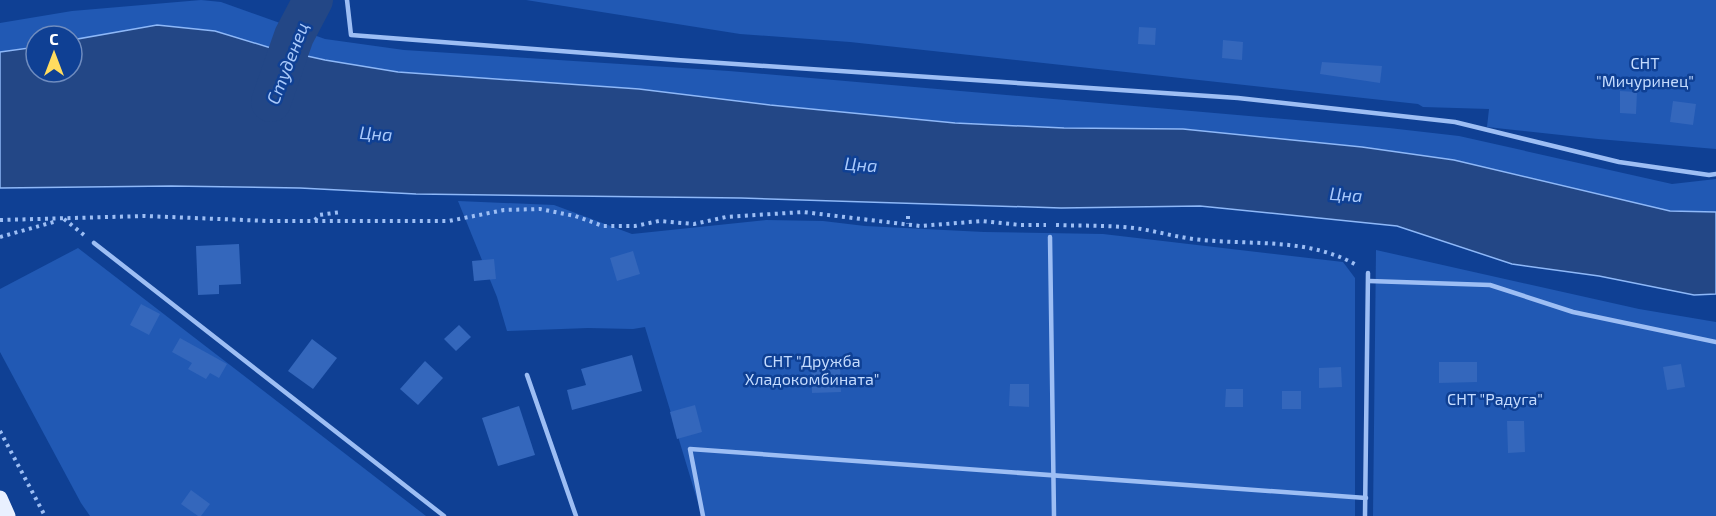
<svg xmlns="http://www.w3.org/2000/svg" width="1716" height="516" viewBox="0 0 1716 516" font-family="'Exo 2',sans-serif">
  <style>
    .green { fill: #2159b4 }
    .water { fill: #234786; stroke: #8eb8f8; stroke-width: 1.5 }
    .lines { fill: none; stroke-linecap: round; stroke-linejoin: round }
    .river { stroke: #234786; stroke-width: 40 }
    .building { fill: #3467bc }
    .path { stroke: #9dbef4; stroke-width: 4; stroke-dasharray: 3 4.5; stroke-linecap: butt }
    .service { stroke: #9dbef4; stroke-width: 4.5 }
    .primary { stroke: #e9f0ff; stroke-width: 15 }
    .labels { text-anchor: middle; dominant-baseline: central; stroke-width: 5; stroke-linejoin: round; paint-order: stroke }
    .park-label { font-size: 16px; fill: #c4dbfe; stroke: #0f4094 }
    .water-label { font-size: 18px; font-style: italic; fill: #a9c9fb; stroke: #0f4094 }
  </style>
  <rect width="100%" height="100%" fill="#0f4094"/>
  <g class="green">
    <polygon points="201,0 221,2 325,39 404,50 729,71 1389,128 1459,136 1672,184 1716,179 1716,212 1670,211 1454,160 1362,147 1183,129 1064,128 955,123 770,105 639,89 398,72 325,60 271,48 215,31 157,25 72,40 72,36 36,36 36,47 0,52 0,23 72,11"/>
    <polygon points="526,0 1716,0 1716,149 1598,139 1487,127 1489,109 1423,107 1418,104 850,42 740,34"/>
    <polygon points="458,201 554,205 632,234 766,220 823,221 865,226 984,232 1103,234 1343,262 1355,278 1355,516 702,516 645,327 633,329 588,328 507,331 497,297"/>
    <polygon points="78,248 426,516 90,516 81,503 0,352 0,289"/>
    <polygon points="1376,250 1639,309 1716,322 1716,516 1373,516"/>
  </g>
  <polygon class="water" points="157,25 215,31 271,48 325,60 398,72 639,89 770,105 955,123 1064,128 1183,129 1362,147 1454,160 1670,211 1716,212 1716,294 1694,295 1599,276 1512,264 1397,226 1200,206 1061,208 741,198 416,194 300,188 171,186 0,188 0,52 36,47 36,72 72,72 72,40"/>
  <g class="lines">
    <polyline class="river" points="271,102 294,36 313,0"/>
  </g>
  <g class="building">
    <polygon points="1139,27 1156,28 1155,45 1138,44"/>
    <polygon points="1223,40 1243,42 1242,60 1222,58"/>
    <polygon points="1322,62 1382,66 1380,83 1320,74"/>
    <polygon points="1620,91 1637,92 1636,114 1620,113"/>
    <polygon points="1673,101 1696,104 1693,125 1670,122"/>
    <polygon points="239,244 241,284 219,285 219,294 198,295 196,246"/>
    <polygon points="633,251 640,274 617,281 610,258"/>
    <polygon points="494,259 496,279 474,281 472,261"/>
    <polygon points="141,304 160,314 149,335 130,325"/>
    <polygon points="459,325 471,337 456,351 444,339"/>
    <polygon points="180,338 227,364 219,378 210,373 206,379 188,369 192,363 172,352"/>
    <polygon points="312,339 337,358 313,389 288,371"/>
    <polygon points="632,355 642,391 572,410 567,390 586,385 581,369"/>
    <polygon points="425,361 443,378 418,405 400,389"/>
    <polygon points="840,362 841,392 812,393 811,363"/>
    <polygon points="1439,362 1477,362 1477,382 1439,383"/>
    <polygon points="1681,364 1685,387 1667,390 1663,367"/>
    <polygon points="1341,367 1342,387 1319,388 1319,368"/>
    <polygon points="1010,384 1029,384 1029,407 1009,406"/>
    <polygon points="1226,389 1243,389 1243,407 1225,407"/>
    <rect x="1282" y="391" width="19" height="18"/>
    <polygon points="695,405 702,432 677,439 670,412"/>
    <polygon points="519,406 535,455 498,466 482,418"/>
    <polygon points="1507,421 1524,421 1525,452 1508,453"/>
    <polygon points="191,490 210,504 201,516 198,516 181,504"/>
  </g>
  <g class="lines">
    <g class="path">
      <polyline points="908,216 908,224"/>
      <polyline points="64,219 84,235"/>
      <polyline points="0,220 145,216 268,221 449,221 504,210 540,209 575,216 603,226 635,226 659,221 694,224 726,217 803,212 920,226 982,221 1020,225 1046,225"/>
      <polyline points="315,220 319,215 341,212"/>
      <path d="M1056 225C1082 226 1108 225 1134 228 1157 231 1179 238 1202 240 1255 245 1311 238 1358 266"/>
      <polyline points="0,237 57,221"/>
      <polyline points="0,431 45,516"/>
    </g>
    <g class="service">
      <polyline points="347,0 351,35 677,60 1238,98 1455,122 1619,162 1709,175 1716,174"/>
      <polyline points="1050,237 1054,516"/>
      <polyline points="94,243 444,516"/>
      <polyline points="1369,281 1490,285 1573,312 1716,342"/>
      <polyline points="527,375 576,516"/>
      <polyline points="703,516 690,449 1366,498"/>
      <polyline points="1365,516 1368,273"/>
    </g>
    <polyline class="primary" points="0,498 8,516"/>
  </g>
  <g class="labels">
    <g class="park-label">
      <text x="1645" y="62">СНТ<tspan x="1645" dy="18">"Мичуринец"</tspan></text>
      <text x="812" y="360">СНТ "Дружба<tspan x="812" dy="18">Хладокомбината"</tspan></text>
      <text x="1495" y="398">СНТ "Радуга"</text>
    </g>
    <g class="water-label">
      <text transform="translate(287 63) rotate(-69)">Студенец</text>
      <text transform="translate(376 133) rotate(4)">Цна</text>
      <text transform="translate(861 164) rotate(4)">Цна</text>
      <text transform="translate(1346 194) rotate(4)">Цна</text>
    </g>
  </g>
  <g transform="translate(54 54)"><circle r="28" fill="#0f4094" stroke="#6f8cbf" stroke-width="1.5"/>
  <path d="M0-4.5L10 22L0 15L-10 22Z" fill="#ffdc5f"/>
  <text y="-9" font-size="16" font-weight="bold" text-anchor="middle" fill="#ffffff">С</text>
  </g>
</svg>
